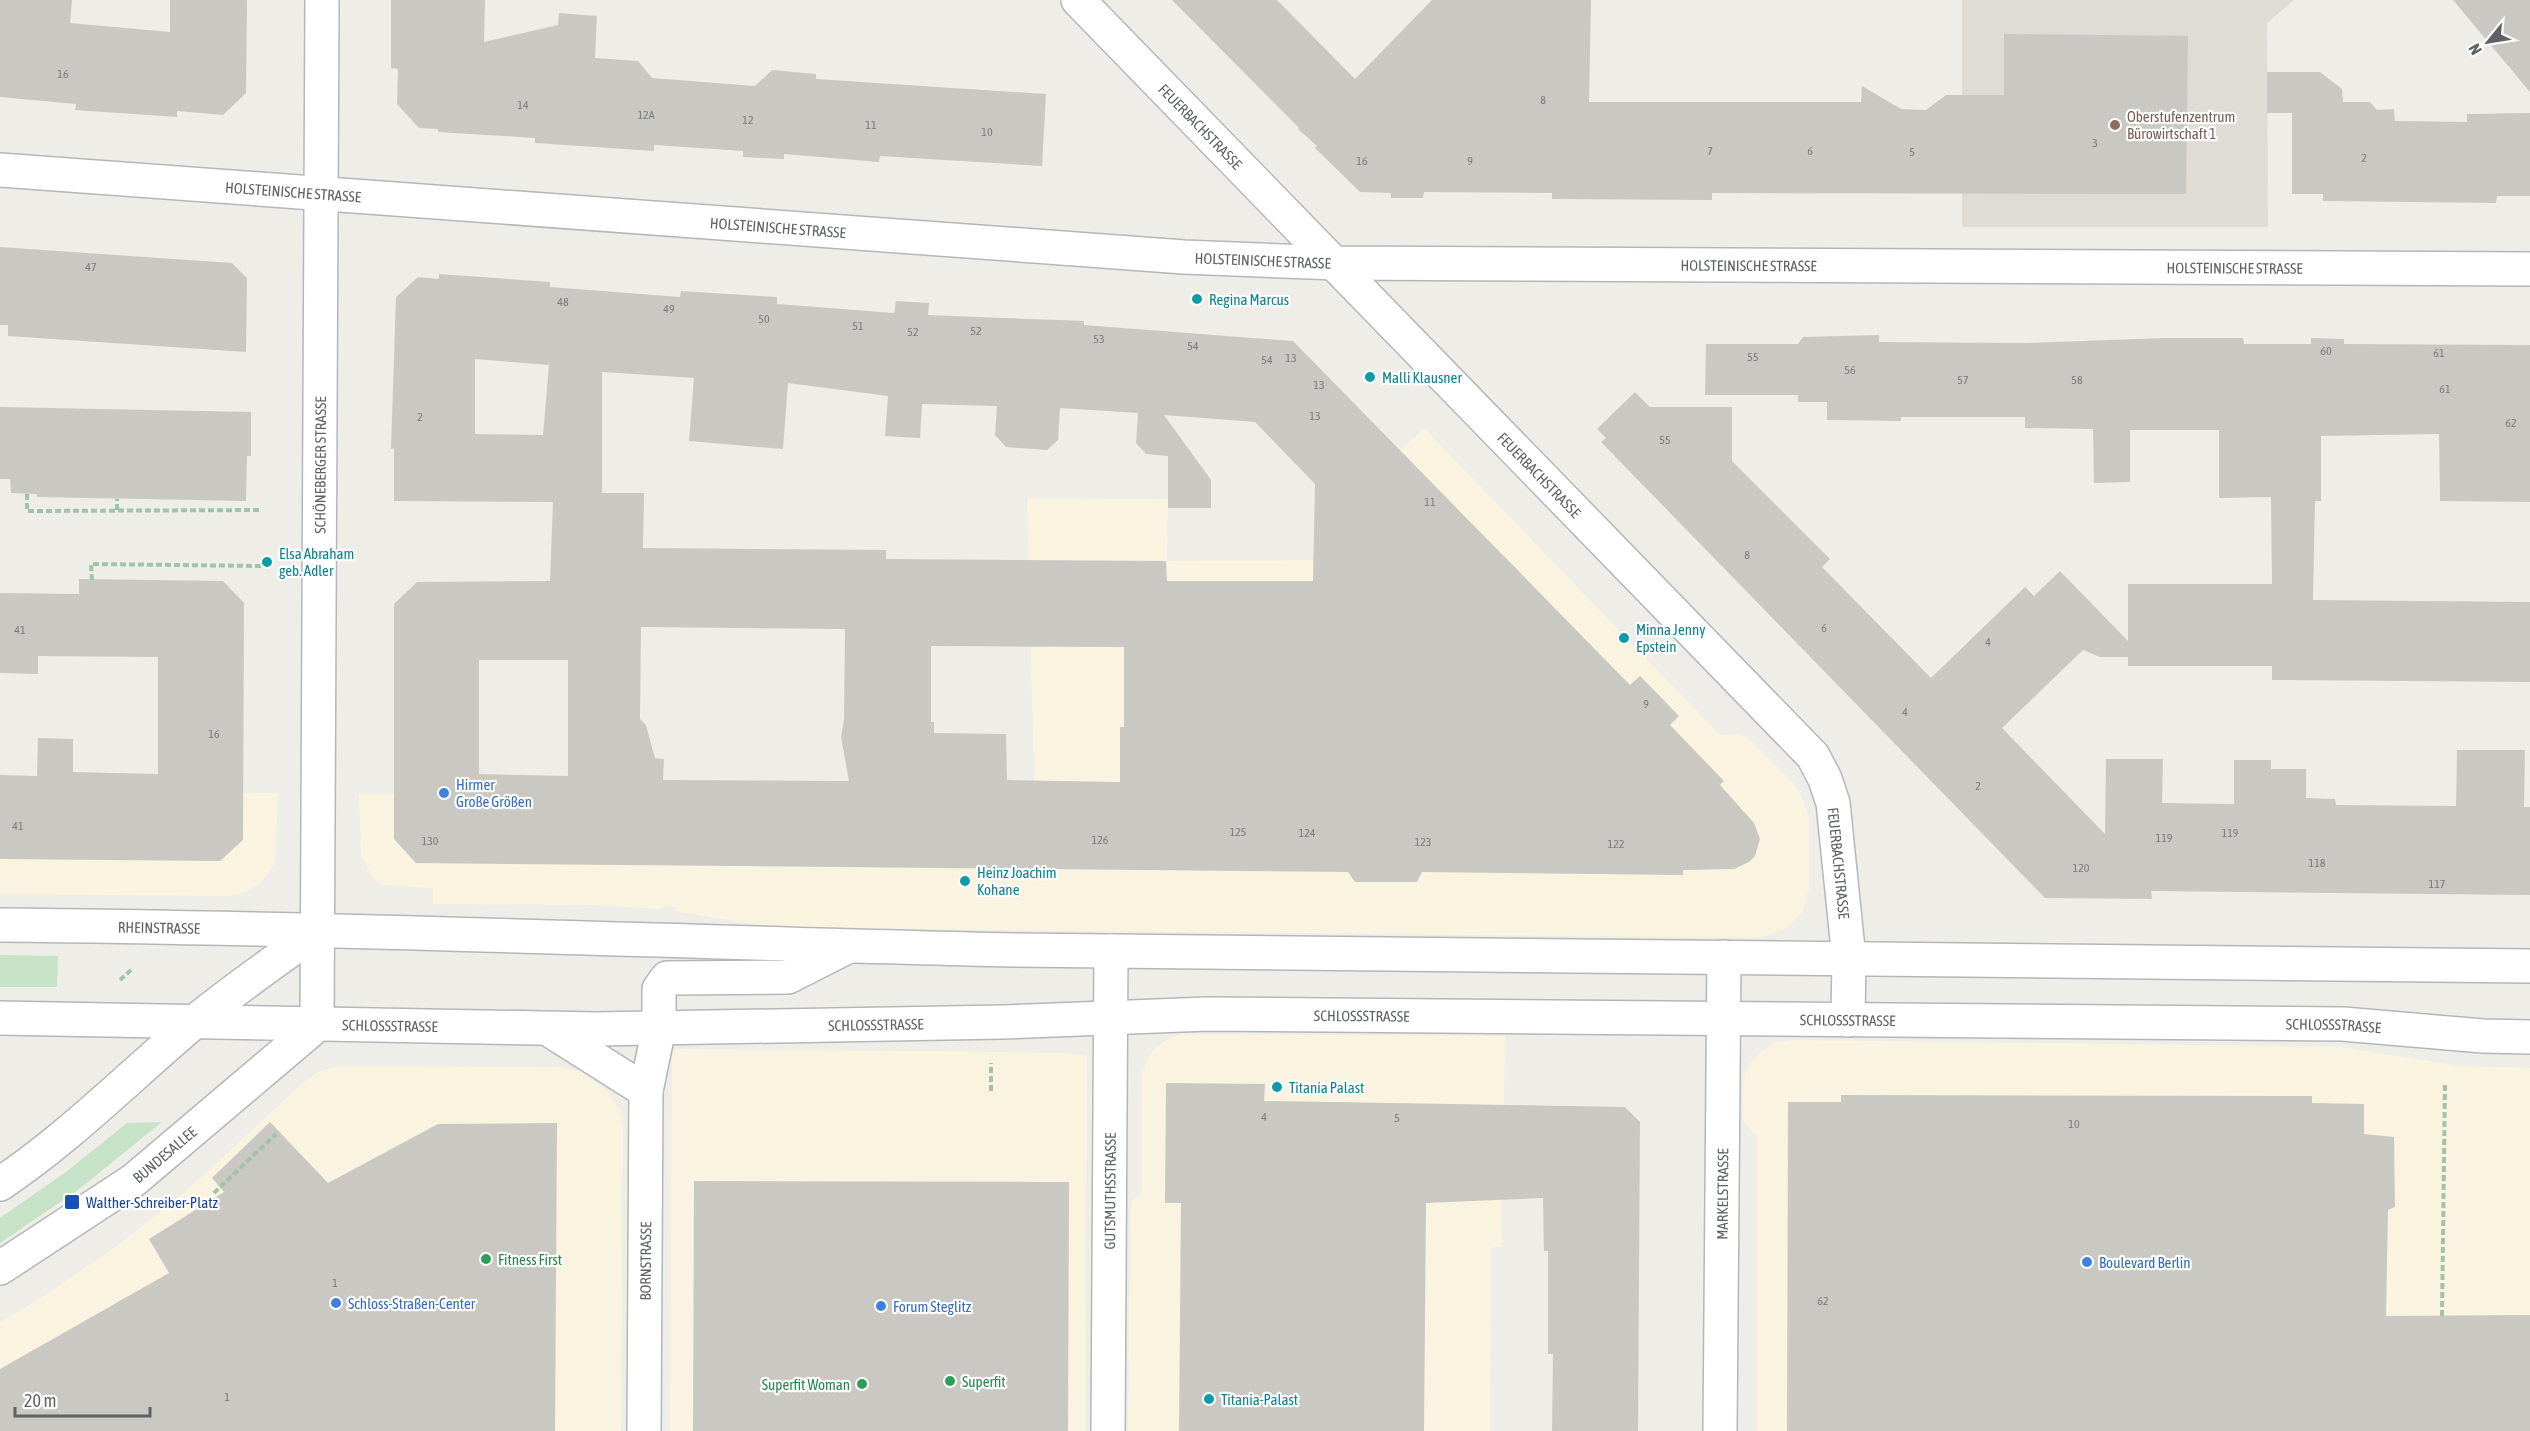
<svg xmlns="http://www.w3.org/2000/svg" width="2530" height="1431" viewBox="0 0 2530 1431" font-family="'Asap Condensed',sans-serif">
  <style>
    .commercial { fill: #faf3e0 }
    .education { fill: #dedcd5 }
    .green { fill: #c7e3c7 }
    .building { fill: #cac8c3; fill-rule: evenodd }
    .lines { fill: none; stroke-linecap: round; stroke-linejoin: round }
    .minor-casing { stroke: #b4b7ba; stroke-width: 36 }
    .tertiary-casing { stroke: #b4b7ba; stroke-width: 36 }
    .path { stroke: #a0c3a9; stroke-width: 4; stroke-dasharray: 6 3; stroke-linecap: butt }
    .minor { stroke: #fff; stroke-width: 33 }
    .tertiary { stroke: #fff; stroke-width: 33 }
    .education-dot { fill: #8d6e63; stroke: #fff; stroke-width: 2 }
    .culture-dot { fill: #0f9aa8; stroke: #fff; stroke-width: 2 }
    .shop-dot { fill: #3f7fe0; stroke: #fff; stroke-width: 2 }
    .transit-dot { fill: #1a4fb4; stroke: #fff; stroke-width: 2 }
    .leisure-dot { fill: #2e9e5b; stroke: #fff; stroke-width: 2 }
    .labels { text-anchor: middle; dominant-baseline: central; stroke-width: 4.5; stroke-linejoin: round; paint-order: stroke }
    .number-label { font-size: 12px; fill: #797c7c }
    .education-label { font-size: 15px; fill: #785e54; stroke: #fff; text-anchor: start }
    .street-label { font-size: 15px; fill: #5e6265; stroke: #fff }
    .culture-label { font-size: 15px; fill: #0d838f; stroke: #fff; text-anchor: start }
    .shop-label { font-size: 15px; fill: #366cbe; stroke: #fff; text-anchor: start }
    .transit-label { font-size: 15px; fill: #164399; stroke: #fff; text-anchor: start }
    .leisure-label { font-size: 15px; fill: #27864d; stroke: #fff; text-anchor: start }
  </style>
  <rect width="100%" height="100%" fill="#efede7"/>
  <g class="commercial">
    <polygon points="1424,428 1720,735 1738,734 1746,736 1795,785 1803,800 1809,817 1809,889 1802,912 1787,928 1760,938 796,928 745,923 675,911 675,907 664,906 662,909 590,905 433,904 433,888 381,885 372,876 361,855 359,794 602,795 1034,781 1027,498 1168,499 1167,561 1336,560 1350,498"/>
    <polygon points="0,793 278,793 275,862 268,874 258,885 243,893 229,896 0,894"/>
    <polygon points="1184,1034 1505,1036 1502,1247 1491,1247 1490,1431 1128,1431 1130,1209 1133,1200 1142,1192 1142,1074 1148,1057 1157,1046 1171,1037"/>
    <polygon points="1789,1040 2341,1047 2460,1066 2530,1068 2530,1431 1757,1431 1757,1137 1743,1121 1743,1079 1751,1062 1762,1051 1776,1043"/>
    <polygon points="678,1049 1002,1052 1070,1053 1087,1056 1086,1431 670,1431 672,1054 673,1051"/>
    <polygon points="337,1066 560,1067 581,1071 607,1091 620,1110 623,1126 621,1431 0,1431 0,1322 41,1298 114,1248 184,1193 305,1081 318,1072"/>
  </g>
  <polygon class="education" points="1962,0 2294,0 2267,23 2268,227 1962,227"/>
  <g class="green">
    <polygon points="0,955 58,956 57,987 0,987"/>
    <polygon points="162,1122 78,1190 0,1243 0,1218 66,1172 127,1123"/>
  </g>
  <g class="building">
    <polygon points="0,0 72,0 70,23 170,32 170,0 247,0 246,93 223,115 177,111 177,117 75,110 76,104 0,97"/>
    <polygon points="391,0 485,0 484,42 558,25 559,13 597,16 595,58 638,61 652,78 755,86 772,70 816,74 816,79 1046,94 1042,166 880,156 879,162 784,154 784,159 743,157 743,151 654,145 654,151 535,143 535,138 438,132 438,129 419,128 397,104 398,69 391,68"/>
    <polygon points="1172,0 1277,0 1355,79 1432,0 1591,0 1589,102 1861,102 1862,86 1901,109 1926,110 1946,95 2004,95 2004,34 2188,36 2186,194 1712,193 1712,200 1552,199 1552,193 1424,192 1423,198 1391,198 1391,193 1360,192 1315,148 1317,146 1298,129 1299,128"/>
    <polygon points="2453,0 2530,0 2530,92"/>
    <polygon points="2267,72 2320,72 2342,89 2343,102 2370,102 2377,110 2394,109 2395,121 2467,122 2467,114 2530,113 2530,196 2497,196 2496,203 2323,201 2323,194 2292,194 2292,113 2267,113"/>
    <polygon points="0,247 232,263 247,278 246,352 8,336 8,325 0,325"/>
    <path d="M439 274 550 282V287L680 297 681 291 777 297V304L894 313 896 301 929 303 928 315 1084 321V325L1293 341 1630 685 1640 676 1679 716 1670 725 1724 781 1720 785 1754 823 1760 839 1755 856 1749 862 1734 869 1683 870V875L1422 872 1417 882H1355L1348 872 416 863 394 839V604L417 582 550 581 553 502 394 501V448L391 449 396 297 418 277 439 279ZM475 359 549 365 543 435 475 434ZM602 372 694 378 689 441 783 449 788 383 888 396 885 436 920 438 922 404 997 406 995 435 1006 447 1047 450 1058 440 1060 408 1138 413 1136 443 1146 454 1168 456V508H1211V480L1164 415 1255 422 1315 484 1313 581H1167L1166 561 886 559V550L643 548 644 493H602ZM641 627 845 629 844 720 841 737 849 781 663 780 664 759 655 758 646 725 640 719ZM931 646 1124 647V727H1120V782L1007 780 1006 734 934 733V722H931ZM479 660H568V776L479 774Z"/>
    <polygon points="1879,335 1879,342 2025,343 2167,338 2243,338 2244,344 2311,344 2311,338 2344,339 2344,344 2530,345 2530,502 2440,501 2439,434 2321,436 2321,501 2315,501 2313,600 2530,602 2530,682 2272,680 2272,666 2128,666 2128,657 2100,657 2083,650 2002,728 2105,834 2106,759 2163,759 2162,803 2234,804 2234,760 2271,760 2271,769 2306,769 2306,798 2335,799 2336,805 2456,806 2457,750 2525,750 2524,807 2530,807 2530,895 2151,891 2152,899 2045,898 1601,442 1606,438 1597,429 1635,392 1650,407 1732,407 1732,461 1830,559 1822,567 1931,678 2025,587 2034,596 2060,571 2128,641 2128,584 2272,584 2271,497 2219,498 2219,430 2130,430 2130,482 2094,483 2093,429 2025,428 2025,417 1901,417 1901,421 1827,420 1827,402 1798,402 1798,395 1705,395 1706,344 1798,344 1803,337"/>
    <polygon points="0,407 251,412 251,456 247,456 246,501 37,497 37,494 11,493 10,479 0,479"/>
    <polygon points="79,579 223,581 244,603 243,840 220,861 0,859 0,775 37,776 38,738 73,739 73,772 158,774 158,657 38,656 38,674 0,673 0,593 79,594"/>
    <polygon points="1166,1083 1265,1084 1264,1101 1625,1107 1640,1122 1638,1431 1552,1431 1553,1354 1548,1354 1548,1251 1544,1251 1543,1198 1426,1203 1424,1431 1179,1431 1181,1203 1165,1203"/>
    <polygon points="1841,1095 2312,1096 2312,1103 2364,1104 2364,1134 2394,1137 2395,1207 2388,1210 2386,1316 2530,1315 2530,1431 1787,1431 1788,1102 1841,1102"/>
    <polygon points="270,1122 328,1183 438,1124 557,1123 555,1431 0,1431 0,1369 169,1273 149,1239 224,1192 212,1178"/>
    <polygon points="694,1181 1069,1182 1068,1431 693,1431"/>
  </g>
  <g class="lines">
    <defs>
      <g id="minor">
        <path id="s1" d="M1078 0 1813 756 1825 779 1833 803 1849 959 1848 1020"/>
        <path id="s2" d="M0 170 1184 257 1336 263 2530 269"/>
        <polyline points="548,1029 646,1091"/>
        <path id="s3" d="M644 1431 646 1091 659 1028V989L667 978 788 977 847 947"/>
        <path id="s4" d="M1108 1431 1111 951"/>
        <path id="s5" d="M1720 1431 1724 957"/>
      </g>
      <g id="tertiary">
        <path id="s6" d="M0 925C338 928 676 942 1014 950L2530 966"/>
        <path id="s7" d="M0 1018 596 1029 1003 1022 1207 1014 2343 1024 2483 1036 2530 1037"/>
        <path id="s8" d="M317 1025 322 0"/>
        <path d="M0 1184C70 1137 129 1077 193 1023 233 990 276 961 318 930"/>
        <path id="s9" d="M0 1268 134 1180 317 1025"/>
      </g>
    </defs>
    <use href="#minor" class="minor-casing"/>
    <use href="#tertiary" class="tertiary-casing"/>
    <g class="path">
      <polyline points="27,494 27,511 262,510"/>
      <polyline points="117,510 117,499"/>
      <polyline points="92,580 91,564 261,566"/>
      <polyline points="120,980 132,969"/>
      <polyline points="991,1091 991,1063"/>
      <polyline points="214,1193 276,1134"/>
      <polyline points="2442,1316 2445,1084"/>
    </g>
    <use href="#minor" class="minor"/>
    <use href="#tertiary" class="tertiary"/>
  </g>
  <circle class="education-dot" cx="2115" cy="125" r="6"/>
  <g class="culture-dot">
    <circle cx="1197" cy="299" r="6"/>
    <circle cx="1370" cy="377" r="6"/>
    <circle cx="267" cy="562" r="6"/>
    <circle cx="1624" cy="638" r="6"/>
    <circle cx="965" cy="881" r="6"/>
    <circle cx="1277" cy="1087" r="6"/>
    <circle cx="1209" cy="1399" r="6"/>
  </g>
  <g class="shop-dot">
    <circle cx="444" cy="793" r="6"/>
    <circle cx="2087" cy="1262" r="6"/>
    <circle cx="336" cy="1303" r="6"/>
    <circle cx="881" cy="1306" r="6"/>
  </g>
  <rect class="transit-dot" x="64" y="1194" width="16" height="16" rx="3"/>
  <g class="leisure-dot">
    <circle cx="486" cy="1259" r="6"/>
    <circle cx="950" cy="1381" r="6"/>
    <circle cx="862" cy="1384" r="6"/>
  </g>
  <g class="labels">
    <g class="number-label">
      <text x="63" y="74">16</text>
      <text x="1543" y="100">8</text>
      <text x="523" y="105">14</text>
      <text x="646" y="115">12A</text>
      <text x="748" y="120">12</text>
      <text x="871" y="125">11</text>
      <text x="987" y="132">10</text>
      <text x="2095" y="143">3</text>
      <text x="1710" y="151">7</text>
      <text x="1810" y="151">6</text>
      <text x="1912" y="152">5</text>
      <text x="2364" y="158">2</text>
      <text x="1362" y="161">16</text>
      <text x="1470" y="161">9</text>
      <text x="91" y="267">47</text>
      <text x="563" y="302">48</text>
      <text x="669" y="309">49</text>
      <text x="764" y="319">50</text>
      <text x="858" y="326">51</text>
      <text x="976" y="331">52</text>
      <text x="913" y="332">52</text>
      <text x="1099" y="339">53</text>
      <text x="1193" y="346">54</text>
      <text x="2326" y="351">60</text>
      <text x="2439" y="353">61</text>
      <text x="1753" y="357">55</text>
      <text x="1291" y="358">13</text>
      <text x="1267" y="360">54</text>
      <text x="1850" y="370">56</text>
      <text x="1963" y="380">57</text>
      <text x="2077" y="380">58</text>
      <text x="1319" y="385">13</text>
      <text x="2445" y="389">61</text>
      <text x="1315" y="416">13</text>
      <text x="420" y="417">2</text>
      <text x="2511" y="423">62</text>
      <text x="1665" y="440">55</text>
      <text x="1430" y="502">11</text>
      <text x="1747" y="555">8</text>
      <text x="1824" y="628">6</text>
      <text x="20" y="630">41</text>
      <text x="1988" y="642">4</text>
      <text x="1646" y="704">9</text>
      <text x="1905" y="712">4</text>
      <text x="214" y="734">16</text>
      <text x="1978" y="786">2</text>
      <text x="18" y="826">41</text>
      <text x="1238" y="832">125</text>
      <text x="1307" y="833">124</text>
      <text x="2230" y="833">119</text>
      <text x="2164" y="838">119</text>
      <text x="1100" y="840">126</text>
      <text x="430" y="841">130</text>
      <text x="1423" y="842">123</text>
      <text x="1616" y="844">122</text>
      <text x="2317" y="863">118</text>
      <text x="2081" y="868">120</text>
      <text x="2437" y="884">117</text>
      <text x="1264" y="1117">4</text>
      <text x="1397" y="1118">5</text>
      <text x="2074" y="1124">10</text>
      <text x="335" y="1283">1</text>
      <text x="1823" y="1301">62</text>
      <text x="227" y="1397">1</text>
    </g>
    <g class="education-label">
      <text x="2127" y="116">Oberstufenzentrum<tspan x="2127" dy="17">Bürowirtschaft 1</tspan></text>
    </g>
    <g class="street-label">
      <text stroke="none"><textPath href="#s1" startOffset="176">FEUERBACHSTRASSE</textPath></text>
      <text stroke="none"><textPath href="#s2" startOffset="294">HOLSTEINISCHE STRASSE</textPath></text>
      <text stroke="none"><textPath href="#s2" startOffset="780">HOLSTEINISCHE STRASSE</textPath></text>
      <text stroke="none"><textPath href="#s2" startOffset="1266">HOLSTEINISCHE STRASSE</textPath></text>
      <text stroke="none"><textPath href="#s2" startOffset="1752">HOLSTEINISCHE STRASSE</textPath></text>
      <text stroke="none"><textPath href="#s2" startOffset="2238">HOLSTEINISCHE STRASSE</textPath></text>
      <text stroke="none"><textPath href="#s8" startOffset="560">SCHÖNEBERGER STRASSE</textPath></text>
      <text stroke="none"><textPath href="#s1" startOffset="662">FEUERBACHSTRASSE</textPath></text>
      <text stroke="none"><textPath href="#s1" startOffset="1166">FEUERBACHSTRASSE</textPath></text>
      <text stroke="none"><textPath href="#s6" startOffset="159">RHEINSTRASSE</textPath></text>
      <text stroke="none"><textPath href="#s7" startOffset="1362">SCHLOSSSTRASSE</textPath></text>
      <text stroke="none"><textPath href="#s7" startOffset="1848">SCHLOSSSTRASSE</textPath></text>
      <text stroke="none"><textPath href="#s7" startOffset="876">SCHLOSSSTRASSE</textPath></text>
      <text stroke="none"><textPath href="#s7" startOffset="390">SCHLOSSSTRASSE</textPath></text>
      <text stroke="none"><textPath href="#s7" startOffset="2334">SCHLOSSSTRASSE</textPath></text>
      <text stroke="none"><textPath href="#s9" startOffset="200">BUNDESALLEE</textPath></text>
      <text stroke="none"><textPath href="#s4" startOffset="240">GUTSMUTHSSTRASSE</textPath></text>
      <text stroke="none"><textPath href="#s5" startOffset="237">MARKELSTRASSE</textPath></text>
      <text stroke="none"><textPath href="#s3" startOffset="170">BORNSTRASSE</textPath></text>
    </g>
    <g class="culture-label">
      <text x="1209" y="299">Regina Marcus</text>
      <text x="1382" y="377">Malli Klausner</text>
      <text x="279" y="553">Elsa Abraham<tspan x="279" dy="17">geb. Adler</tspan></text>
      <text x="1636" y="629">Minna Jenny<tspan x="1636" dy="17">Epstein</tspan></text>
      <text x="977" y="872">Heinz Joachim<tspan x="977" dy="17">Kohane</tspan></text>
      <text x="1289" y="1087">Titania Palast</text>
      <text x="1221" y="1399">Titania-Palast</text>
    </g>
    <g class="shop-label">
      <text x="456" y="784">Hirmer<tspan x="456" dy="17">Große Größen</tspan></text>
      <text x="2099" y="1262">Boulevard Berlin</text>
      <text x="348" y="1303">Schloss-Straßen-Center</text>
      <text x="893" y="1306">Forum Steglitz</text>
    </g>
    <g class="transit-label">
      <text x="86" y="1202">Walther-Schreiber-Platz</text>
    </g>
    <g class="leisure-label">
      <text x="498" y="1259">Fitness First</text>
      <text x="962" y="1381">Superfit</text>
      <text x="850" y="1384" text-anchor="end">Superfit Woman</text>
    </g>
  </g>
  <g transform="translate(2488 42) rotate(240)" stroke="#ffffff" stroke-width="4.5" paint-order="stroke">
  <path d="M0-4.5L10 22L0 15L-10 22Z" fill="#5e6265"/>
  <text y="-9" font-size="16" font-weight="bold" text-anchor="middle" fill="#5e6265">N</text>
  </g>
  <path d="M15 1407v9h135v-9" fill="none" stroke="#5e6265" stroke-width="3"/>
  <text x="24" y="1407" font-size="18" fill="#5e6265" stroke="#ffffff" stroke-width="4.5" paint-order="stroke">20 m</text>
</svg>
